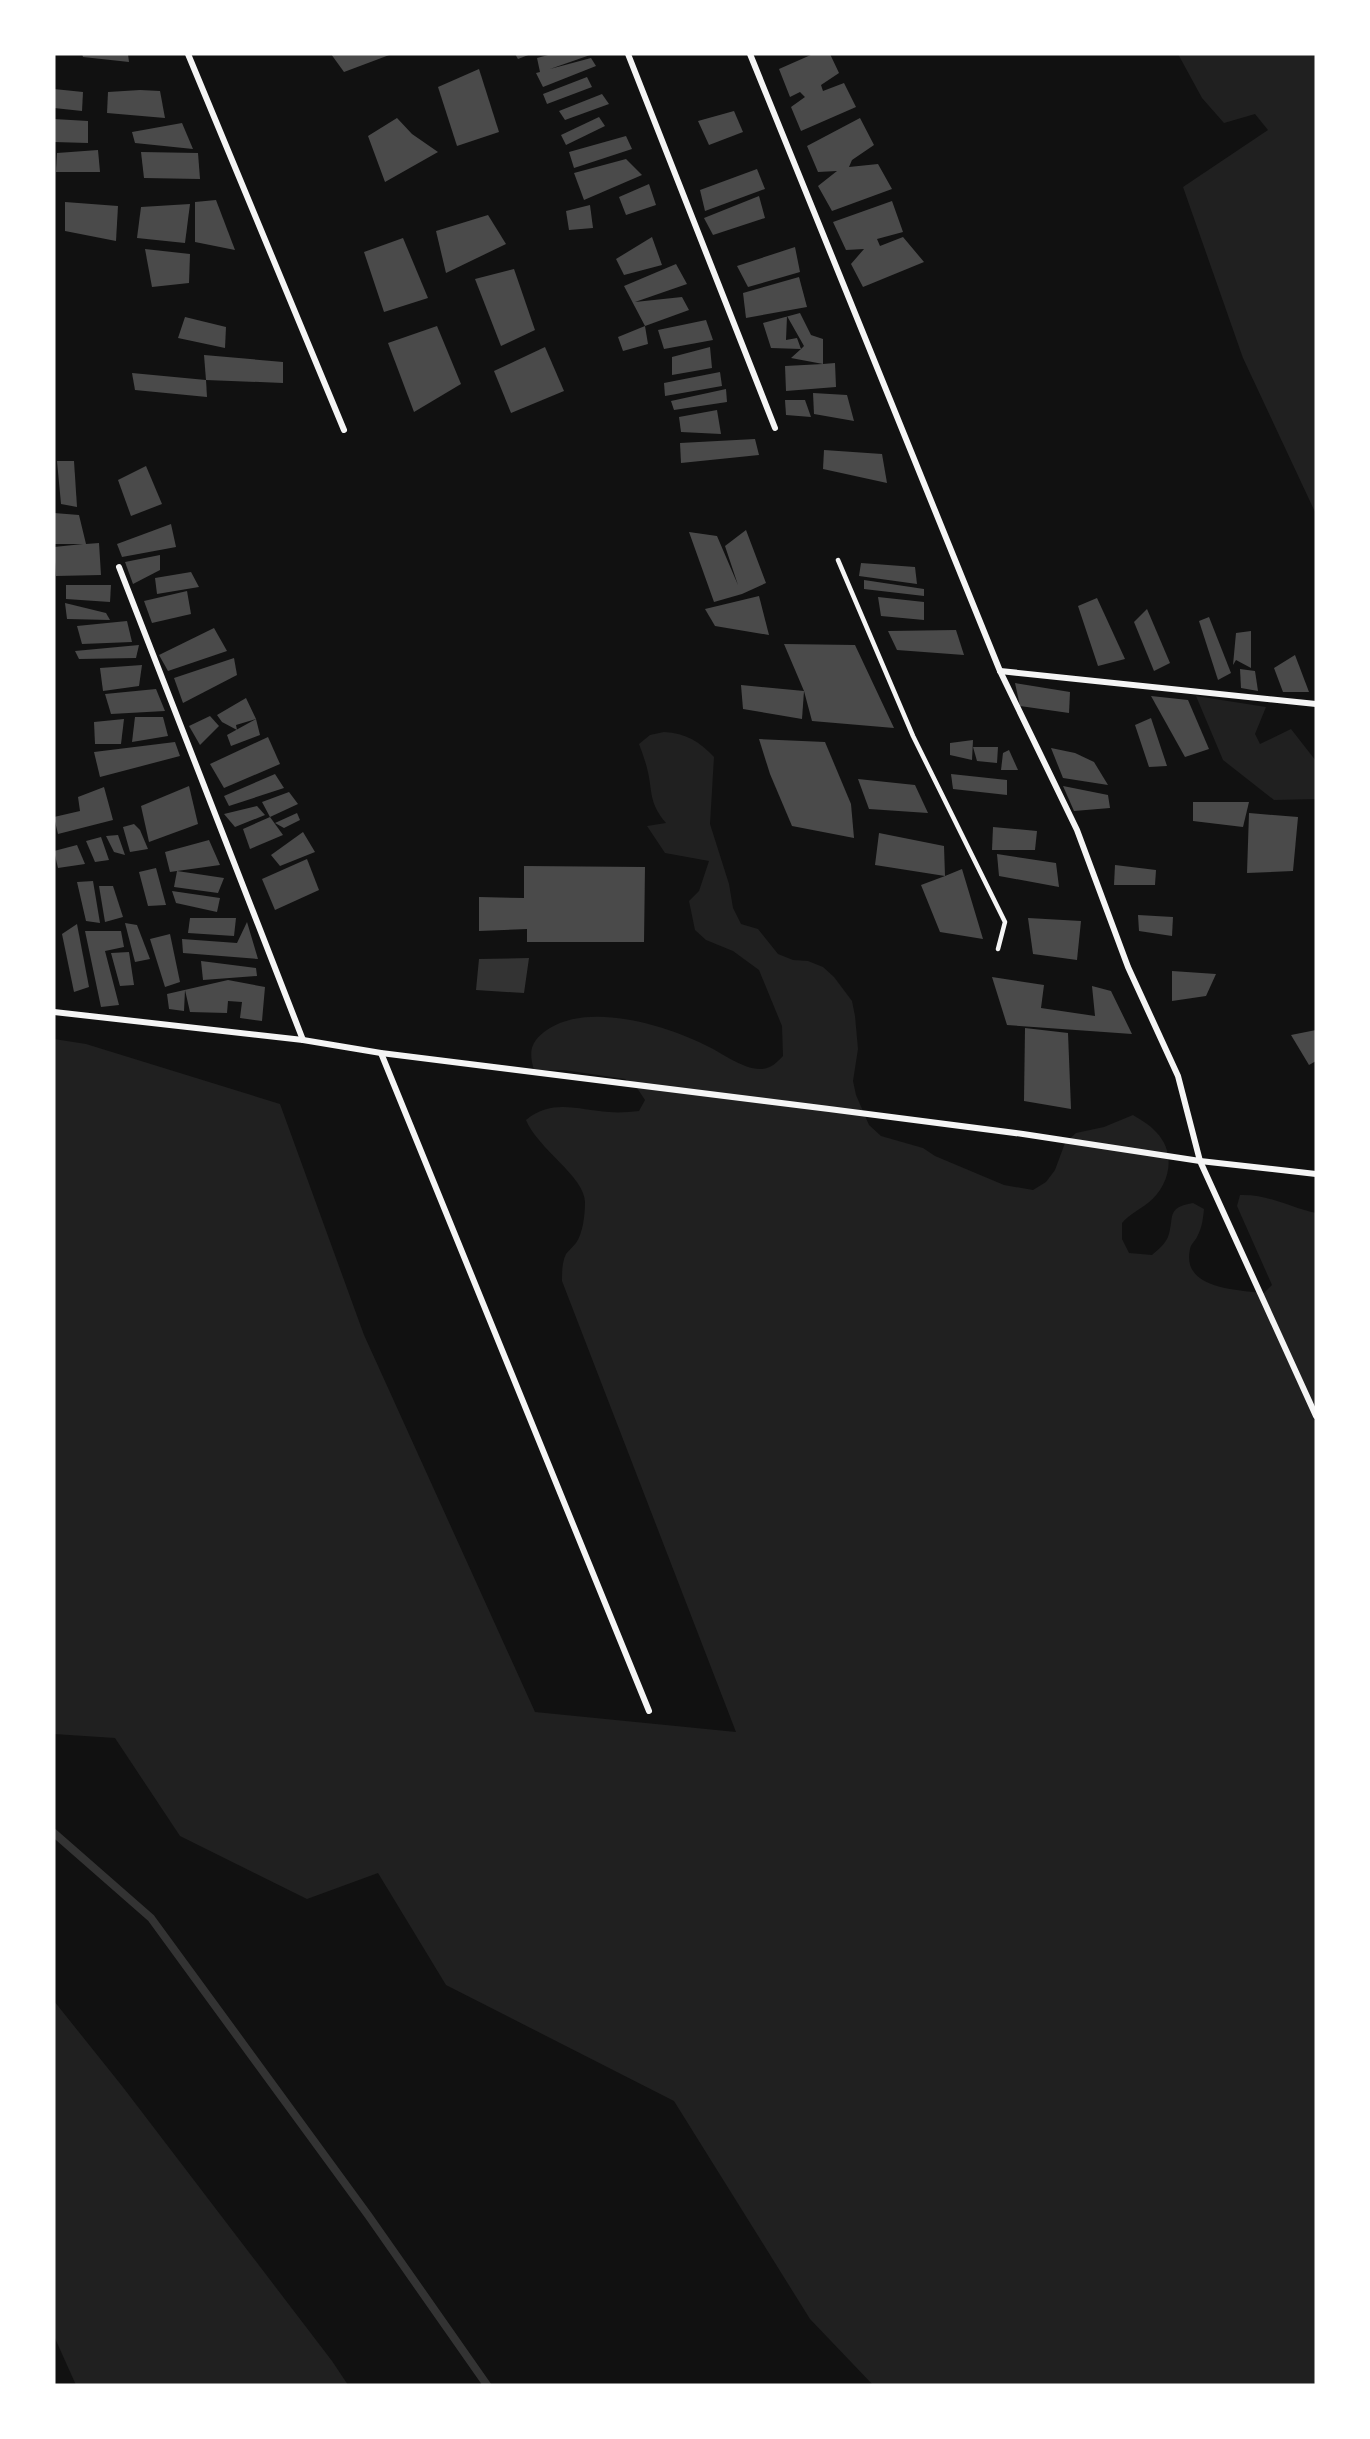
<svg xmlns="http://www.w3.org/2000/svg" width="1370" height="2439" viewBox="0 0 1370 2439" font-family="'Source Sans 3',sans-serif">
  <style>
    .green { fill: #202020 }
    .water { fill: #333 }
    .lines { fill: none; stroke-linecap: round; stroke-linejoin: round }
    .stream { stroke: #333; stroke-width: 8 }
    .building { fill: #4a4a4a; fill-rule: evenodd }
    .service { stroke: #f5f5f5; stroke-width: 4.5 }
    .minor { stroke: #f5f5f5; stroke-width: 6 }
  </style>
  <rect width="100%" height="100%" fill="#111"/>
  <g class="green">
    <polygon points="1178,54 1316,54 1316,514 1243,358 1183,187 1268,130 1255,114 1224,123 1202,98"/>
    <polygon points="1196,696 1266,707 1255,734 1260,744 1291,729 1316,761 1316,799 1274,800 1223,760"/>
    <path d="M664 732C686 733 700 742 714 757L710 824 729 884 733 908 741 924 758 929 778 954 793 960 808 961 823 967 834 977 852 1001 855 1016 858 1049 853 1081 856 1095 869 1125 881 1136 923 1148 935 1156 1004 1185 1033 1190 1046 1182 1055 1170 1065 1143 1076 1133 1104 1127 1133 1115C1141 1120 1150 1125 1156 1132 1177 1153 1170 1186 1148 1203 1139 1210 1130 1214 1122 1223V1239L1129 1253 1152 1255C1158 1250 1165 1244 1168 1237 1175 1217 1165 1208 1193 1203L1204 1209C1203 1219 1202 1228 1197 1237 1195 1241 1191 1244 1190 1249 1181 1289 1237 1290 1264 1293L1272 1285 1237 1206 1240 1195C1269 1194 1288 1207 1316 1213V2385H873L810 2319 674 2101 446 1985 378 1873 307 1899 180 1836 115 1738 54 1734V1039L86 1044 280 1104 364 1335 535 1712 736 1732 562 1281C562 1272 562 1262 566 1254 569 1250 573 1247 576 1243 583 1233 585 1215 585 1202 585 1177 537 1148 526 1120 552 1098 579 1110 609 1112 619 1113 629 1112 639 1111L645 1100 637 1088 625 1079 564 1070H534C528 1050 531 1040 550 1028 592 1003 664 1025 705 1045 721 1052 742 1069 760 1069 771 1069 776 1063 783 1056L782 1026 759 970 733 951 706 940 695 930 689 901 699 891 709 861 665 853 647 826 666 823C648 802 653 791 647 768 645 760 642 752 639 744L650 735Z"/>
    <polygon points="54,2001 122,2086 332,2361 348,2385 76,2385 54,2336"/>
  </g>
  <polygon class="water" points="529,958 524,993 476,990 479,959"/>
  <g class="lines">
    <polyline class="stream" points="54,1833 151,1918 368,2215 487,2385"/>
  </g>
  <g class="building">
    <polygon points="82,54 128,54 129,62 83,57"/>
    <polygon points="331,54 392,54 344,72"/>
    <polygon points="515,54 531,54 518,59"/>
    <polygon points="552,54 593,54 550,69 591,58 596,66 543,87 536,73 540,72 537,58"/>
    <polygon points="813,54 830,54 839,73 821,85 823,91 844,83 856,107 801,131 791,107 805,97 800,92 790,97 779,69"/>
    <polygon points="479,69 499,132 457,146 438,87"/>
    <polygon points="587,77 592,87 547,104 543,94"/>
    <polygon points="54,89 83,92 82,111 54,108"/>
    <polygon points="140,90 160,91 165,118 107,113 108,92"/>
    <polygon points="602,94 609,104 565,120 559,111"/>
    <polygon points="734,111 743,132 709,145 698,121"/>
    <polygon points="599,117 605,126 566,145 561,135"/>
    <polygon points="397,118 412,134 438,152 385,182 368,136"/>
    <polygon points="860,118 874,145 852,160 849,167 878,164 892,189 832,211 818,186 837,171 818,172 807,146"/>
    <polygon points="54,119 88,121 88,143 54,142"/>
    <polygon points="182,123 193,149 135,143 132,132"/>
    <polygon points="626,136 632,149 574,168 569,152"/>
    <polygon points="98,150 100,172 56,172 57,153"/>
    <polygon points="141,152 198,153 200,179 144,178"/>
    <polygon points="626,159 642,175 584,200 574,173"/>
    <polygon points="757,169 765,189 705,211 700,190"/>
    <polygon points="649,184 656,205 626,215 619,197"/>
    <polygon points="759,196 765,218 713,235 704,218"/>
    <polygon points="216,200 235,250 195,242 195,202"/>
    <polygon points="892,201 903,232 877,239 880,246 903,237 924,262 863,287 851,264 864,249 846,250 833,222"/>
    <polygon points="65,202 118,206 116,241 65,231"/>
    <polygon points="190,204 185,243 137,238 141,207"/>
    <polygon points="590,205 593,228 569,230 566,211"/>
    <polygon points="488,215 506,244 446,273 436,231"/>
    <polygon points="652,237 662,265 624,275 616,259"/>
    <polygon points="403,238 428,298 384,312 364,252"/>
    <polygon points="795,247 800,272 748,287 737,266"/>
    <polygon points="145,249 190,254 189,283 152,287"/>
    <polygon points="676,264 687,284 635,302 682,297 689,310 645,326 648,344 623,351 618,337 645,326 624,286"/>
    <polygon points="514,269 535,330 501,346 475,279"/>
    <polygon points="799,277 807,307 746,318 743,293"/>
    <path d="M800 313 811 335 823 339V364L835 363 836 387 786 391 785 366 823 364 791 358 801 349 771 348 763 323ZM787 316 804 346 801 349 797 338 786 340Z"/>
    <polygon points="185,317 226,327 225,348 178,338"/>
    <polygon points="706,320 713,340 664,349 658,330"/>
    <polygon points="437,326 461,384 414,412 388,343"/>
    <polygon points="545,347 564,391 511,413 494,371"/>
    <polygon points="710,347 712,368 672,375 672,357"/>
    <polygon points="204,355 283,362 283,383 206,380"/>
    <polygon points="720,372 722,386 665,396 664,383"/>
    <polygon points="132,373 206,380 207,397 135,390"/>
    <polygon points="726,389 727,402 674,410 671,401"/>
    <polygon points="813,393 847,395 854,421 814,414"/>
    <polygon points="785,400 805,400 811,417 786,415"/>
    <polygon points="717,410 721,434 681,432 679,417"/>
    <polygon points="755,439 759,455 681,463 680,443"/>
    <polygon points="824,450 882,454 887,483 823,469"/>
    <polygon points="57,461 74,461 77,507 61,504"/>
    <polygon points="146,466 162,504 131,516 118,480"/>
    <polygon points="54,513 79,515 86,544 99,543 101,575 56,576 54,547 83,544 54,544"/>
    <polygon points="171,524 176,547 122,557 117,544"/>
    <polygon points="746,530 766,583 742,594 714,602 689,532 717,536 738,585 725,546"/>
    <polygon points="160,555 160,570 133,584 125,562"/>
    <polygon points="861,563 915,567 917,584 859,576"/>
    <polygon points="191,572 199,587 157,594 155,578"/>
    <polygon points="864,580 924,589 924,596 864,589"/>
    <polygon points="66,585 111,585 110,602 66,599"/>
    <polygon points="187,591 191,614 152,623 144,601"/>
    <polygon points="759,596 769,635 715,626 705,609"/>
    <polygon points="878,597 924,602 924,620 881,616"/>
    <polygon points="1097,598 1125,659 1098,666 1078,606"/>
    <polygon points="65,603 106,613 110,620 67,619"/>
    <polygon points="1147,609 1170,663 1154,671 1134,622"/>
    <polygon points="1209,617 1231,673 1218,680 1199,621"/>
    <polygon points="127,621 132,642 82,644 77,626"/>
    <polygon points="214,628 227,651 168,671 159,655"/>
    <polygon points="956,630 964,655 897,650 888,631"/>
    <polygon points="1251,631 1251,668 1236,660 1233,665 1236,633"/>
    <polygon points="784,644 855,645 894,728 812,721 804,691"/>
    <polygon points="139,645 136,658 79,659 75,651"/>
    <polygon points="1295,655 1309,692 1283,692 1274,668"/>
    <polygon points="234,658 237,675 183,703 174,678"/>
    <polygon points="142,665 139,686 103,691 100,668"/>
    <polygon points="1240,669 1255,671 1258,691 1241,688"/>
    <polygon points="1015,683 1070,692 1069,713 1020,706"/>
    <polygon points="741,685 804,691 802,719 743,709"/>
    <polygon points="156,689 165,711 111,714 105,694"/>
    <polygon points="1151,696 1188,700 1209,749 1185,757"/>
    <polygon points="246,698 256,719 236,725 237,730 222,722 217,715"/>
    <polygon points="210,716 219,726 200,745 189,726"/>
    <polygon points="135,717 163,717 168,736 132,742"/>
    <polygon points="1151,718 1167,766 1149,767 1135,725"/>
    <polygon points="124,719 121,744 95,744 94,722"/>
    <polygon points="256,719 260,735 231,746 227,735"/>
    <polygon points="268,737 280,764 224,788 210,764"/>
    <polygon points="759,739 825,742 851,804 854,838 792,826 770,774"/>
    <polygon points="973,740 972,760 950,755 950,743"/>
    <polygon points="175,742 180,756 100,777 94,752"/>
    <polygon points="973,747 998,747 997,763 977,761"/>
    <polygon points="1051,748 1075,753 1094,762 1108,785 1063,778"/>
    <polygon points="1009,750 1018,770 1001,770 1003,753"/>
    <polygon points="275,774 284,788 229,806 224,796"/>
    <polygon points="951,774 1007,780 1007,795 953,789"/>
    <polygon points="858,779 915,785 928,813 869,809"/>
    <polygon points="189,786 198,824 149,842 141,806"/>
    <polygon points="1063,786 1108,795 1110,808 1074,811"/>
    <polygon points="104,787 113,820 58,834 54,817 80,811 78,797"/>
    <polygon points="289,792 298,804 270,817 262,802"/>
    <polygon points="1193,802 1249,802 1243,827 1193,821"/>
    <polygon points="257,806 265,815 235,827 224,814"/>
    <polygon points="297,813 300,820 284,828 275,823"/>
    <polygon points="1249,813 1298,817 1293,871 1247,873"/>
    <polygon points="270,817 283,835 250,849 243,829"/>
    <polygon points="134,824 140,830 148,849 130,852 123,827"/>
    <polygon points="993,827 1037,831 1035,850 992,850"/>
    <polygon points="303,832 315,852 280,866 271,855"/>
    <polygon points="879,833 944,846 945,876 962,869 983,939 940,932 921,885 945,876 875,865"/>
    <polygon points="118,835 125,855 114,852 106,836"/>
    <polygon points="101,837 109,860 95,862 86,841"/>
    <polygon points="209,840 220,865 177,871 224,878 218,893 174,887 177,871 170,872 165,852"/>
    <polygon points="77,845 85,864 58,868 54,851"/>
    <polygon points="997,854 1056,863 1059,887 999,876"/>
    <polygon points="307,859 319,890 275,910 262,879"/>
    <polygon points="1115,865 1156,870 1155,885 1114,885"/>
    <polygon points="524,866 645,867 644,942 527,942 527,929 479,931 479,897 524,898"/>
    <polygon points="156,868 166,905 148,906 139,872"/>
    <polygon points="93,881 100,923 86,921 77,882"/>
    <polygon points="99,886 113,886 123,917 105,922"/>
    <polygon points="172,891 220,898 217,912 176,903"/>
    <polygon points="1138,915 1173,917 1172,936 1139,931"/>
    <polygon points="190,918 236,918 234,936 188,933"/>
    <polygon points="1028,918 1081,921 1077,960 1033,954"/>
    <polygon points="247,922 258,959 183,953 182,939 237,943"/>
    <polygon points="125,923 137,925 150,959 135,962"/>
    <polygon points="77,924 89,987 74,992 62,934"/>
    <polygon points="85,931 121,931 124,947 105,951 119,1005 101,1007"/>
    <polygon points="170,934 180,982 165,987 150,939"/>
    <polygon points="129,952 134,985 120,986 111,953"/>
    <polygon points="201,961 256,968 257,976 203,980"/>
    <polygon points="1172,971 1216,974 1206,996 1172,1001"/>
    <polygon points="992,977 1044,985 1041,1008 1095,1016 1092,986 1111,991 1132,1034 1007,1025"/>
    <polygon points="228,980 265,987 262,1021 240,1018 242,1002 228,1001 227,1013 190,1012 185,990 184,1011 169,1009 167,994"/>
    <polygon points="1025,1028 1068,1033 1071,1109 1024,1101"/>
    <polygon points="1316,1030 1316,1061 1309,1065 1291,1035"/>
  </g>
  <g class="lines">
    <polyline class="service" points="838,560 913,736 1005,922 998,949"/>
    <g class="minor">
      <polyline points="188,54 344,430"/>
      <polyline points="628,54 775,428"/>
      <polyline points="750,54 1000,671 1077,830 1128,967 1178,1076 1200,1161 1316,1416"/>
      <polyline points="119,567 303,1040"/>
      <polyline points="1000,671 1316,704"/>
      <polyline points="54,1012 303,1040 381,1053 829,1109 1023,1134 1200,1161 1316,1174"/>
      <polyline points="381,1053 649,1711"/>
    </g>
  </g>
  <rect width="1370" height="2439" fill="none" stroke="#ffffff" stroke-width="111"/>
</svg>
